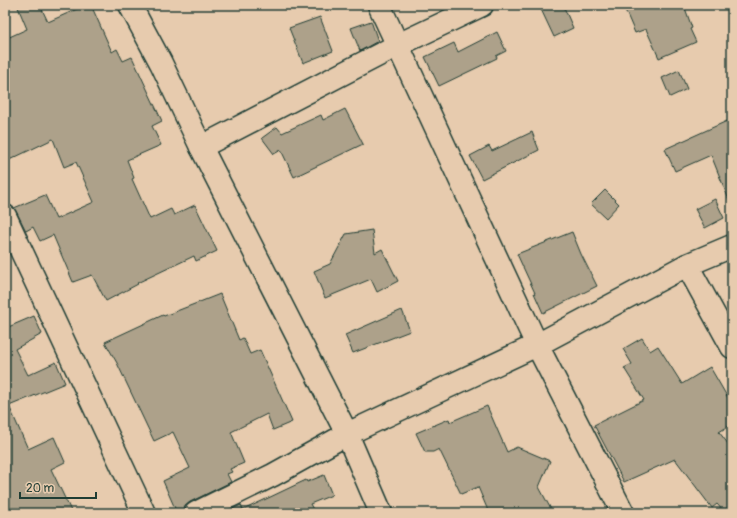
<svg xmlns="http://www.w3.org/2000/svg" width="737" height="518" viewBox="0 0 737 518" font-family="Pangolin,sans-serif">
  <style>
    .building { fill: #ada18a; stroke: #1f3d34 }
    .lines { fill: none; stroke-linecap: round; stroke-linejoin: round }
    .minor-casing { stroke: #1f3d34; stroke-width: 25 }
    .minor { stroke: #e7cbae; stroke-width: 22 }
  </style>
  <rect width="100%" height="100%" fill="#e7cbae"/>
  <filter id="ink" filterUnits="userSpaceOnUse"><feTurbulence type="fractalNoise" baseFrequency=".025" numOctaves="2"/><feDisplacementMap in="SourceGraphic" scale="8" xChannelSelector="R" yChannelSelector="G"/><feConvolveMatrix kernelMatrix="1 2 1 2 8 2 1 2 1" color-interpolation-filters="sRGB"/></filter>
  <g filter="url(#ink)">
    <g class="building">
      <polygon points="17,5 40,5 48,22 86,5 91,5 112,52 117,49 123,61 132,57 162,121 152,126 161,145 127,160 134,178 132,179 150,219 171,209 174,215 195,205 217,251 196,261 194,256 137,283 138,284 106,301 92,275 73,282 53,235 40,241 33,227 26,231 16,211 14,208 45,195 56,219 94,202 76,162 64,167 53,139 5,162 5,39 27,29"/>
      <polygon points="539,5 563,5 573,28 554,37"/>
      <polygon points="623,5 684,5 692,28 690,29 696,42 659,58 646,29 635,33"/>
      <polygon points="320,17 333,51 303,63 289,28"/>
      <polygon points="371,21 378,41 360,51 351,28"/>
      <polygon points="497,32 506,51 496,56 497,58 439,86 425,57 454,43 458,52"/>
      <polygon points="679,70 687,89 670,97 662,78"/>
      <polygon points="345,109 363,144 294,177 281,150 274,154 262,138 277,127 282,133 321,115 323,120"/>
      <polygon points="727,121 732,139 732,205 731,205 711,155 675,171 665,149"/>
      <polygon points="532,132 539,150 482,179 470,156 489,146 492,151"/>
      <polygon points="605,190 619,204 606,218 591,204"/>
      <polygon points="715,199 724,218 705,228 695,209"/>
      <polygon points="372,230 375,253 382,249 398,281 377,292 371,279 325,298 314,271 330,264 346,234"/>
      <polygon points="572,232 581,254 597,286 543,313 534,293 535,293 517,254"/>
      <polygon points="220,294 239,340 243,338 250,354 260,350 292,422 273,430 267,414 231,432 244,463 230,469 232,472 227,474 231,482 190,502 185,506 184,513 177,513 163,481 190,468 173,432 154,441 117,363 105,342 163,315 164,316"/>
      <polygon points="402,310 410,331 353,353 345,335"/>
      <polygon points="34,316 42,334 15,349 28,375 56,362 65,383 9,406 28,449 54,437 65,462 51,469 72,513 5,513 5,327 6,328"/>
      <polygon points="642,338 650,351 658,346 682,384 710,367 732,405 732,424 719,432 732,449 732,513 725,513 717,504 712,508 675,459 624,482 594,425 644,400 624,368 632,364 623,349"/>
      <polygon points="487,406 507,452 517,447 550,461 539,487 553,513 489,513 478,487 461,494 439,449 433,452 425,452 416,433 449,419 450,422"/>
      <polygon points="324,475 332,495 310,504 315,513 224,513 241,505 243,510 306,480 307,482"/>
    </g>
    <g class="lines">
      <defs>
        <g id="minor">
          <polyline points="130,5 161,63 201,147 347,434 381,513"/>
          <polyline points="379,5 537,345 623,513"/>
          <polyline points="201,147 398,45 482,5"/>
          <polyline points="5,216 144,513"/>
          <polyline points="687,265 732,347"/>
          <polyline points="196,513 273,475 347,434 537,345 687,265 732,246"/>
        </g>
      </defs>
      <use href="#minor" class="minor-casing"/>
      <use href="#minor" class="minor"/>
    </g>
  </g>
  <rect width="737" height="518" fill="none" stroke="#e7cbae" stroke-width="20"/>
  <rect x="10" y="10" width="717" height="498" fill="none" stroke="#1f3d34" stroke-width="1.5" filter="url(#ink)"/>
  <path d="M20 492v6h76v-6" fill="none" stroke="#1f3d34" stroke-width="2"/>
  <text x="26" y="492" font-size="12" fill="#1f3d34" stroke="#e7cbae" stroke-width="3" paint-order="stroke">20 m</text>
</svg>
